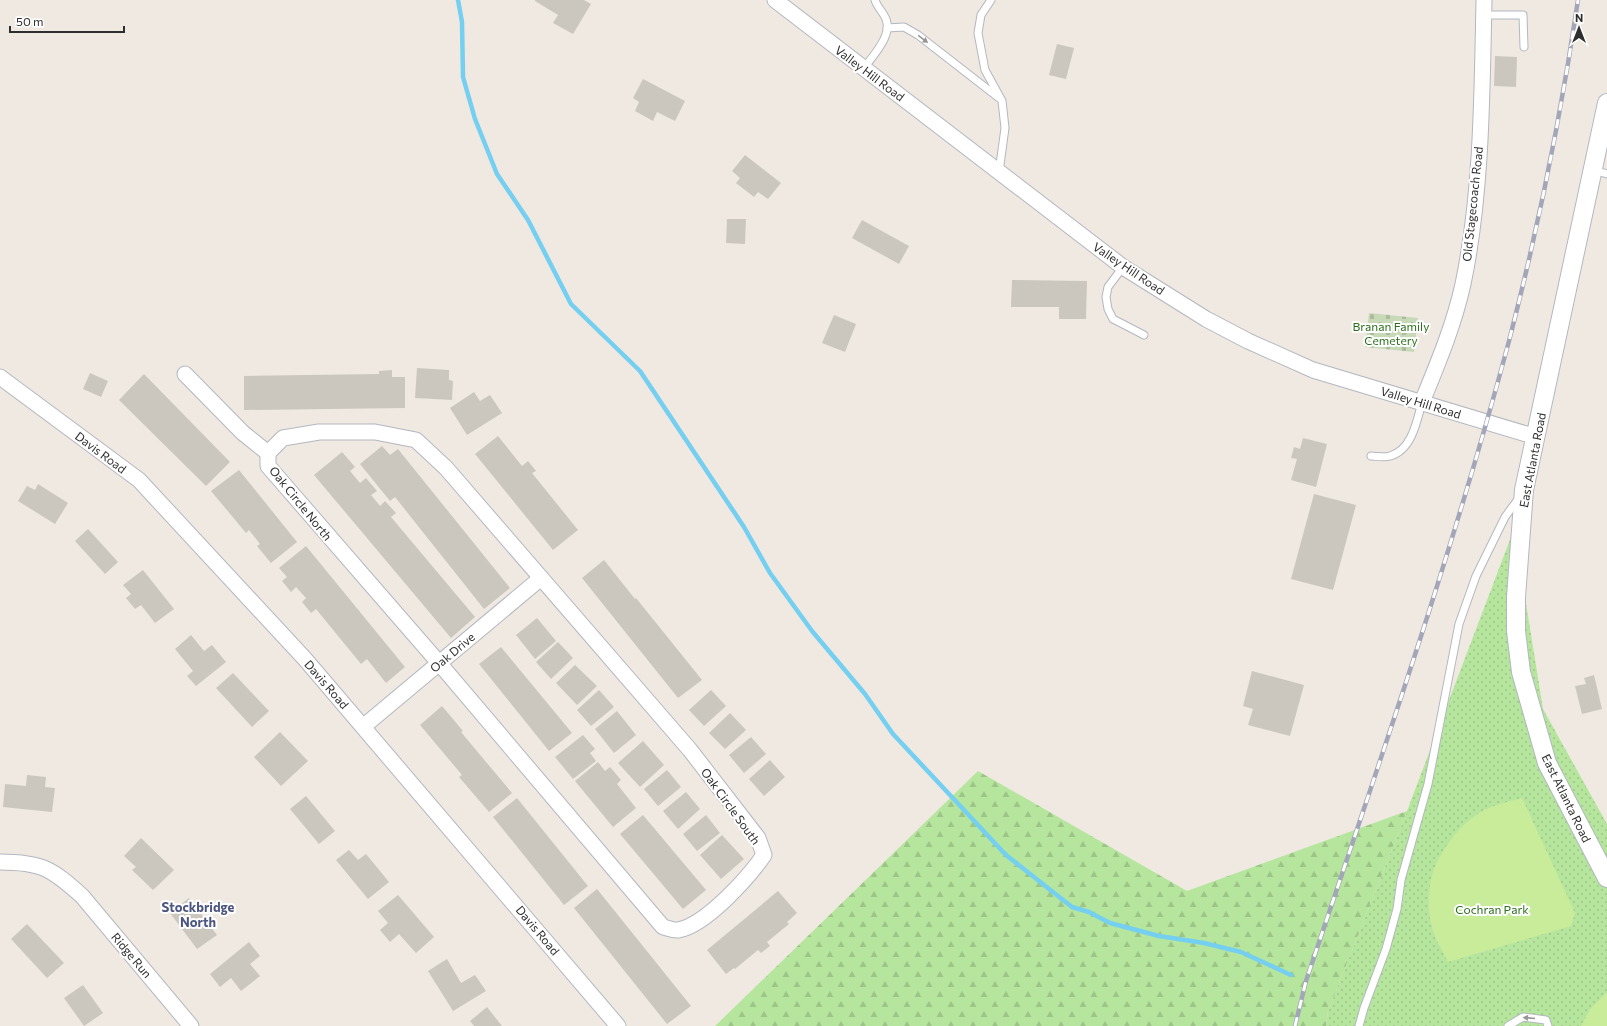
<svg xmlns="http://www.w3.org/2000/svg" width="1607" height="1026" viewBox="0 0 1607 1026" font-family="Commissioner,sans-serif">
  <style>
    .grass { fill: url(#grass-dots) }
    .forest { fill: url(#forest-firs) }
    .cemetery { fill: url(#cemetery-stones) }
    .pitch { fill: #c9ec9a }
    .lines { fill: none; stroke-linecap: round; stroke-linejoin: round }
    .stream { stroke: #75cff0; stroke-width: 4.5 }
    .building { fill: #cbc7bf }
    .service-casing { stroke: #b4b7c1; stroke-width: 9 }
    .minor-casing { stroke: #b4b7c1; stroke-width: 17 }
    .tertiary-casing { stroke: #b4b7c1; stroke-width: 20 }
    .service { stroke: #fff; stroke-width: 7 }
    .minor { stroke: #fff; stroke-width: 15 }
    .tertiary { stroke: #fff; stroke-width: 18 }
    .rail-casing { stroke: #a3a6b8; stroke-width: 4.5 }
    .rail { stroke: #fff; stroke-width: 3; stroke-dasharray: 9; stroke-linecap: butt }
    .oneway { fill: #969696 }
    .labels { text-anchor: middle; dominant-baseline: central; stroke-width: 4; stroke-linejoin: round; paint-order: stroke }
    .street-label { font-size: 12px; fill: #2e2e2e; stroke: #fff }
    .park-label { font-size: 12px; fill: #2c6e1b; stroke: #fff }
    .neighbourhood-label { font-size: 13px; font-weight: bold; fill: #4d5680; stroke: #fff }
  </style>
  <defs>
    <pattern id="grass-dots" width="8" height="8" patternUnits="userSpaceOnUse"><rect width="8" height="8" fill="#b6e59e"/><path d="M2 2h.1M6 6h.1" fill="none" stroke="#9dc588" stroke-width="1.8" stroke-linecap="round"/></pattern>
    <pattern id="forest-firs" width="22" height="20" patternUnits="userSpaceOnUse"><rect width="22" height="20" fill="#b6e59e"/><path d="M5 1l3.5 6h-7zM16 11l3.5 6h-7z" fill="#9dc588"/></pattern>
    <pattern id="cemetery-stones" width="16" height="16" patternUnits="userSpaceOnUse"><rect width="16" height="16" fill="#c8d9b8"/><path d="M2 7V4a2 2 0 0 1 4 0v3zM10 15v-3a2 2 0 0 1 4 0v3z" fill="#acbb9e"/></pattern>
  </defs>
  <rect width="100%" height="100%" fill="#efe9e1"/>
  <polygon class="grass" points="1514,529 1543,709 1607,824 1607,1026 1326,1026 1328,1011 1407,811"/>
  <polygon class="forest" points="978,771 1187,891 1407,811 1328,1011 1326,1026 715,1026"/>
  <polygon class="cemetery" points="1369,313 1418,318 1414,352 1365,347"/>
  <g class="pitch">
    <path d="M1522 798 1575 913 1571 926 1448 962C1442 950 1433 936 1431 923 1428 909 1428 893 1431 880 1436 853 1465 817 1489 808 1500 803 1511 801 1522 798Z"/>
    <polygon points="1607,992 1607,1026 1581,1026 1591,1008"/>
  </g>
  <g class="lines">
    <polyline class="stream" points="458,0 462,22 463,77 475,119 497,174 528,220 571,304 640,371 744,527 770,573 812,631 865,694 893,734 1006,855 1072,907 1089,912 1110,923 1159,936 1204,943 1241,952 1291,975"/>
  </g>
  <g class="building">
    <polygon points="535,0 584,0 591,4 573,34 553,23 558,15 535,1"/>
    <polygon points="1057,44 1074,48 1066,79 1049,75"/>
    <polygon points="1495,56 1517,57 1516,87 1494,86"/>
    <polygon points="643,79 685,101 675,121 657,112 653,121 635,111 639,102 633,98"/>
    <polygon points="745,155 781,183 768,199 758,192 754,197 736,183 740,178 732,171"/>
    <polygon points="727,219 746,219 745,244 726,243"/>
    <polygon points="862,220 909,246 899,264 852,238"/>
    <polygon points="1012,280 1087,281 1086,319 1059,319 1059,307 1011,307"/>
    <polygon points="834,315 856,324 845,352 822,343"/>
    <polygon points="417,368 449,370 449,380 453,381 452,400 415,398"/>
    <polygon points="392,370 392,377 405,377 405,408 244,410 244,376 379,374 379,371"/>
    <polygon points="90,373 108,381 101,397 83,389"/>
    <polygon points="144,374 230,462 206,486 119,400"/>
    <polygon points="474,392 480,401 490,395 502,413 467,435 450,408"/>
    <polygon points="498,436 522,466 528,461 536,471 532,473 578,530 553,550 475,454"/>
    <polygon points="1303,438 1327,444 1316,487 1291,480 1297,459 1291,458 1294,447 1300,449"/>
    <polygon points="382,446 390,455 398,449 510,588 484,609 395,497 390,501 360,464"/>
    <polygon points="342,452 355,467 350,471 360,483 366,478 377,491 371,495 380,506 385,501 396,513 391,517 475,617 451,638 314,475"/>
    <polygon points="239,470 297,542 271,563 257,546 260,544 249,530 246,533 211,491"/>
    <polygon points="38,484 68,503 55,524 18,501 27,486 35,490"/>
    <polygon points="1314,494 1356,505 1333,590 1291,579"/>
    <polygon points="88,529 118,562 105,574 75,541"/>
    <polygon points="306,546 405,667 386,683 367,659 361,664 316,609 311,613 302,602 306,598 296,587 291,592 282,581 287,577 279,568"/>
    <polygon points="604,560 635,599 636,598 702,680 678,698 582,578"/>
    <polygon points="143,570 174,609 155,623 141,605 135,609 126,598 131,594 123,585"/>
    <polygon points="537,618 556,641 535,659 516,635"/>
    <polygon points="191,635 204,651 212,645 226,662 196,686 187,676 193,671 175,649"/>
    <polygon points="558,642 573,658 551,679 536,662"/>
    <polygon points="501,647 572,733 549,751 479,664"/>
    <polygon points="575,665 597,686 577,705 556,683"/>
    <polygon points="1252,671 1304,685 1290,736 1248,725 1253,709 1243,706"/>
    <polygon points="233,673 269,711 252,727 216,688"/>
    <polygon points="1594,675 1602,709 1582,714 1575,686 1586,684 1584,678"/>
    <polygon points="599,690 614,707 591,726 577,710"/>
    <polygon points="711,690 726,706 704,726 689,710"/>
    <polygon points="442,706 463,731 461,732 512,793 489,812 459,777 462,775 420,725"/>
    <polygon points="617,711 636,735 614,753 595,729"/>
    <polygon points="730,713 746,730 725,749 709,733"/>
    <polygon points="280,732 308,761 281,786 254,757"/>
    <polygon points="583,735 595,749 590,753 596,761 573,779 555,757"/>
    <polygon points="751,737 766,754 744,773 729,755"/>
    <polygon points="643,741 664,765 640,787 618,763"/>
    <polygon points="770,760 785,777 764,796 749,779"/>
    <polygon points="598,762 605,771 610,767 621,780 617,784 636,808 613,827 575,781"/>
    <polygon points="667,770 681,787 658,806 644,789"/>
    <polygon points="27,775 46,777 45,787 55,788 52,812 3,807 5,784 26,786"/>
    <polygon points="686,792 700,809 678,829 663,811"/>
    <polygon points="306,796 335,831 319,844 290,809"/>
    <polygon points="517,798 588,886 564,905 493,817"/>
    <polygon points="643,815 706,890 683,909 620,834"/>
    <polygon points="706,815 720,833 697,851 683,834"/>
    <polygon points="722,835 744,859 721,879 700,855"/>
    <polygon points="141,838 174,870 153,890 132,870 136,867 124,856"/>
    <polygon points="349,850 358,860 366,854 389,882 368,899 336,860"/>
    <polygon points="597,889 691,1006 667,1024 574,908"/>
    <polygon points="778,891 797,913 787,922 789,924 767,942 770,946 761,953 758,950 735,969 734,968 726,974 707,950"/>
    <polygon points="398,895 434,937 416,953 399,934 390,942 380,930 388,923 378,911"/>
    <polygon points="189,898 217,935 197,949 170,913"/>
    <polygon points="27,924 64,963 47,978 11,939"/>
    <polygon points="249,942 260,956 250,964 260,976 241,991 231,978 220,987 210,974"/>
    <polygon points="447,959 461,983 475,975 486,991 453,1011 428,971"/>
    <polygon points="83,985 103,1013 84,1026 64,998"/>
    <polygon points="487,1007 502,1026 474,1026 470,1021"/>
  </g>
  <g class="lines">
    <defs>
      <g id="service">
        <polyline points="991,0 981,15 978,33 985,70 1002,101 1005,128 999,172"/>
        <polyline points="1484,15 1523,15 1524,47"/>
        <polyline points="887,28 904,27 918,35 999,98"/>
        <path d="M864 68C872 57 890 38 887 23 886 14 877 8 875 0"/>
        <polyline points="1593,170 1607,174"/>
        <polyline points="1123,267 1108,287 1106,297 1108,309 1113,319 1144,335"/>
        <path d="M1371 456C1376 456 1384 458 1390 456 1412 450 1417 421 1422 402"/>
        <polyline points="1359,1026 1364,1008 1386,949 1397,909 1401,880 1428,784 1459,624 1476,576 1505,517 1519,498"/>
        <polyline points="1508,1026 1523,1017 1546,1020 1548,1026"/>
      </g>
      <g id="minor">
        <polyline points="775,0 1123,267 1206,319 1248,341 1313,370 1536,437"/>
        <polyline points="185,374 243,433 268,453"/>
        <polyline points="0,377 139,480 305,659 618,1026"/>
        <path d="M1422 402C1438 363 1454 325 1463 284 1482 194 1482 92 1484 0"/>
        <path d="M319 432H375L416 440 446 468 690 750 758 838 764 855C749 877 705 926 678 930 674 931 668 928 663 927L439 663 268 466V453L283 438Z"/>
        <polyline points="364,726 541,578"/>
        <path d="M0 862C42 862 52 869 82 896L191 1026"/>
      </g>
      <polyline id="tertiary" points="1607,103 1524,490 1516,597 1516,631 1521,672 1547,763 1607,878"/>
    </defs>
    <use href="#service" class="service-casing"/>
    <use href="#minor" class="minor-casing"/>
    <use href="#tertiary" class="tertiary-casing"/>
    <use href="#service" class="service"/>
    <use href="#minor" class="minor"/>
    <use href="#tertiary" class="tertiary"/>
    <defs>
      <path id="rail" d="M1295 1026 1306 981C1377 769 1451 558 1509 341 1538 229 1561 115 1578 0"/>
    </defs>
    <use href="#rail" class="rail-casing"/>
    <use href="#rail" class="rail"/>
  </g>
  <defs><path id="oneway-solid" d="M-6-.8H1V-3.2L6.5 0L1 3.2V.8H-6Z"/></defs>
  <g class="oneway">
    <use href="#oneway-solid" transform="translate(923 39) rotate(37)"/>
    <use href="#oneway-solid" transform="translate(1529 1018) rotate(-175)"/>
  </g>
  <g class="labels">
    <g class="street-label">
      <text transform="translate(870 73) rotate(37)">Valley Hill Road</text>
      <text transform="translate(1472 204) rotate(-84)">Old Stagecoach Road</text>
      <text transform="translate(1129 268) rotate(34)">Valley Hill Road</text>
      <text transform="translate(1421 402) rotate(17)">Valley Hill Road</text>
      <text transform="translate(101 452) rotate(37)">Davis Road</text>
      <text transform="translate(1532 460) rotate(-79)">East Atlanta Road</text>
      <text transform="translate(301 503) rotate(51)">Oak Circle North</text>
      <text transform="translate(452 652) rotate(-40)">Oak Drive</text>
      <text transform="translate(327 684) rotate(49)">Davis Road</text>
      <text transform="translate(1567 798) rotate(64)">East Atlanta Road</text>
      <text transform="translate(731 806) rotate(54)">Oak Circle South</text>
      <text transform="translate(538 930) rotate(50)">Davis Road</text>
      <text transform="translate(132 955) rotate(50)">Ridge Run</text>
    </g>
    <g class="park-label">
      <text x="1391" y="326">Branan Family<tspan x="1391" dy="14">Cemetery</tspan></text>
      <text x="1492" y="909">Cochran Park</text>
    </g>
    <g class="neighbourhood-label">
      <text x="198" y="907">Stockbridge<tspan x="198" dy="15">North</tspan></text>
    </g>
  </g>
  <g transform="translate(1579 28)" stroke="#ffffff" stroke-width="3" paint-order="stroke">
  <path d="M0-3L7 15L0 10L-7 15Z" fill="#2e2e2e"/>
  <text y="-6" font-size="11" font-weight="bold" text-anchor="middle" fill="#2e2e2e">N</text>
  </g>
  <path d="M10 26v6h114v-6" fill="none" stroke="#2e2e2e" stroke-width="2"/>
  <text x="16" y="26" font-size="12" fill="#2e2e2e" stroke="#ffffff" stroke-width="3" paint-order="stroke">50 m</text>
</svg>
